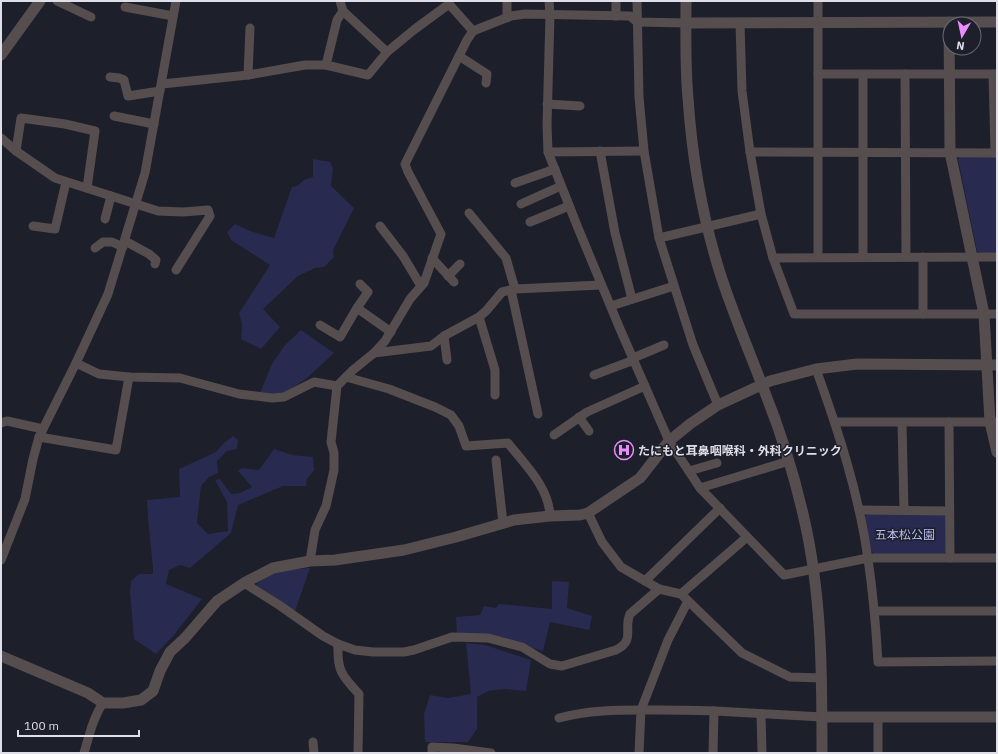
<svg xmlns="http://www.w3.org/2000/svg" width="998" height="754" viewBox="0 0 998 754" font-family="'IBM Plex Sans','Noto Sans JP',sans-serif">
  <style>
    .green { fill: #292a4f }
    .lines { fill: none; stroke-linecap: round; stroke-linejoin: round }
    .minor { stroke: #564d4e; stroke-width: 9 }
    .tertiary { stroke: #564d4e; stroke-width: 11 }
    .labels { text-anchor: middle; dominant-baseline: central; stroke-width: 3; stroke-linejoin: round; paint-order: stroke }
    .poi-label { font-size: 12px; font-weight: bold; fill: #dedfe8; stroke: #1d1f2b; text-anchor: start }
    .park-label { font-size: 12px; fill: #b8bef1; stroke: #1d1f2b }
  </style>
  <rect width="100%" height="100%" fill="#1d1f2b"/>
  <g class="green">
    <polygon points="960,156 997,156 997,253 980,253 977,251 958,159"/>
    <polygon points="313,159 330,162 333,168 331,186 354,208 333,250 334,257 324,267 315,268 298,276 263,309 280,327 261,349 241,339 242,324 239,313 270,265 231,240 227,232 235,224 250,231 274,238 292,187 297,186 304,180 313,177"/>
    <polygon points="301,330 334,353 308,377 285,393 260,393 272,364 285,345"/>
    <polygon points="233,436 238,440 237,449 227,451 217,461 218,473 209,477 201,486 197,523 208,534 228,531 227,502 215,480 220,479 231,494 240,493 252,487 238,471 242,468 259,470 274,449 292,455 313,457 314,470 307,479 306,486 283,486 238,505 231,533 190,568 180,565 169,570 166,584 202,599 174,635 156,654 134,639 130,592 131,581 139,574 153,574 153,568 148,518 147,500 180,497 179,469 216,452 224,443"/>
    <polygon points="868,514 943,514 946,517 946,552 943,554 874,554 871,550 864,517"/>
    <path d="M310 568 295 611 256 585C271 569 289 570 310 568Z"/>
    <polygon points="552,581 569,582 567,608 592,616 589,630 550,622 543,651 488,636 457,635 456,617 480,615 484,606 496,608 499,604 552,609"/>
    <polygon points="466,643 485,645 531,660 526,691 504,689 488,691 477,697 477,729 468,742 425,742 424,714 430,695 448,698 471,694"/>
  </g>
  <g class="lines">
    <g class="minor">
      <polyline points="57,1 91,17"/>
      <polyline points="507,1 507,18"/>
      <polyline points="549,1 550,15 547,125 548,152 578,228 620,329 669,441 700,488 784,575 868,558 997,558"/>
      <polyline points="637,1 639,97 644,151 659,238 693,345 718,405"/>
      <polyline points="818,1 818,257"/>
      <polyline points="125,7 173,16"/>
      <polyline points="343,11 387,52"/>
      <polyline points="616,16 616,1"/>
      <polyline points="740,23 742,91 750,152 761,214 773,258 794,314 997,314"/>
      <polyline points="459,56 487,74 486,83"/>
      <polyline points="326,65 337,20 343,11 340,1"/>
      <polyline points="818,74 997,74"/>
      <polyline points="905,74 906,257"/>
      <polyline points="993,74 995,153"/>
      <polyline points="248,75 250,28"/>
      <polyline points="863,75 863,257"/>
      <polyline points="110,77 119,78 124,80 128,96 160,91"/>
      <polyline points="162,84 248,75 305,65 326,65 368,75 387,52 415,29 449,4 473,31"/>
      <polyline points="547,104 580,106"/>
      <polyline points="114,116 154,124"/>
      <polyline points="1,138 16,151 55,178 158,211 183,212 208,210 210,216 176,270"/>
      <polyline points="16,151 21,118 65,124 95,131 87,188"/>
      <polyline points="600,151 615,233 632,299"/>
      <polyline points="548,152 644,151"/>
      <polyline points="750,152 997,153"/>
      <polyline points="515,183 555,169"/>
      <polyline points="521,204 561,186"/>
      <polyline points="469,213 506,258 515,289 601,285"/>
      <polyline points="105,219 111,196"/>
      <polyline points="530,222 569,206"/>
      <polyline points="33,226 55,229 66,182"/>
      <polyline points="380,226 403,256 421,286"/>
      <polyline points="659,238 761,214"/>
      <polyline points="125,241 149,254 156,260 155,264"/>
      <polyline points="95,248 103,242 112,242 123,247"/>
      <polyline points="923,257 923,314"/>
      <polyline points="432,258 454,282"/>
      <polyline points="773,258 997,257"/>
      <polyline points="448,276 460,264"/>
      <polyline points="360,284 368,292 357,308 391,332"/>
      <polyline points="511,290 538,414"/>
      <polyline points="611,306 674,286"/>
      <polyline points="479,317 495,370 495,395"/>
      <polyline points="320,325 340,337 357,308"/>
      <polyline points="444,336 447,360"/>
      <polyline points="374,353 431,346 444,336 479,317 486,311 502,292 515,289"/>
      <polyline points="633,358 664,345"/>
      <polyline points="76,363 99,374 129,377 180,378 239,394 272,398 284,397 314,382 337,386"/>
      <path d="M816 369C838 430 859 494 868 559 873 593 876 627 878 662L997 661"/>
      <polyline points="594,375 634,360"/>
      <path d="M346 377 389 389 435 407 451 415 459 426 466 446 508 443C525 465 549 487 550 516"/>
      <polyline points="579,417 589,431"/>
      <polyline points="835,422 997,422"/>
      <polyline points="949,422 950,558"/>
      <polyline points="1,423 7,421 43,429"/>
      <polyline points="902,423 904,510"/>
      <polyline points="554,435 587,412 645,386"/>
      <polyline points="39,437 116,450 129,377"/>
      <polyline points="496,460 503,523"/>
      <polyline points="689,471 717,463"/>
      <polyline points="700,488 789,461"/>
      <polyline points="859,510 949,511"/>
      <polyline points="588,513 602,542 621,567 659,589 681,594 742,653 790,677 822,678"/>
      <polyline points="1,560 25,499 33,459 39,437 76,363 108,294 145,173 176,1"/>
      <polyline points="310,561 315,530 326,506 334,470 334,453 331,442 337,386 353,370 374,353 385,341 410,299 424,283 441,234 408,172 405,164 467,40 473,31 511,16 525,14 630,16 637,22 686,23"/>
      <polyline points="645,581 720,508"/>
      <path d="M244 583 279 605 323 636 338 644 355 650 373 652H404L414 650 452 637 488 638 522 647 550 664 562 666 616 650C636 640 623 629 630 614L659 589"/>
      <polyline points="681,594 747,537"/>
      <polyline points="875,611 997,611"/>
      <path d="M338 644C337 670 341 675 359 694L358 753"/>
      <polyline points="761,714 762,753"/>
      <path d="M559 718C591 709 624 710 656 710 676 710 695 710 715 711 751 713 786 715 822 717"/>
      <polyline points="313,742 314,753"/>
      <path d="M84 753C89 736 93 718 103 703"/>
      <polyline points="432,753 432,747 453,748 491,753"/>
      <polyline points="639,753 641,710 668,640 688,601"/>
      <polyline points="713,753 714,711"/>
      <polyline points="878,753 878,717"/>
    </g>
    <g class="tertiary">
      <path d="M686 1C686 33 685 66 688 98 692 157 702 216 720 273 732 311 748 348 762 385 779 427 793 470 803 514 822 593 822 673 822 753"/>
      <polyline points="949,22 950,152 984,314 990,422 997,452"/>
      <polyline points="686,23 997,22"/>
      <polyline points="1,55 40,1"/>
      <polyline points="1,656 88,693 103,703 123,703 141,700 153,691 160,671 170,652 185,638 217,601 244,583 273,568 310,561 335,560 404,550 456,537 514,520 550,516 580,515 588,513 640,478 669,441 690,424 718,405 770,381 816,369 857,364 997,365"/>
      <polyline points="822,717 997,717"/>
    </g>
  </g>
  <defs>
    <symbol id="hospital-ring" viewBox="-11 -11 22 22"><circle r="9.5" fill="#1d1f2b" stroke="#eb8dfc" stroke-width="1.5"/><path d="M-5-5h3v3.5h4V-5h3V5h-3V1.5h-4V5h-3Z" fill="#eb8dfc"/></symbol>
  </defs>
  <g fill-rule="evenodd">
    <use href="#hospital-ring" x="613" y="439" width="22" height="22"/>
  </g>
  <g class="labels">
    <g class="poi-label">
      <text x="638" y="450">たにもと耳鼻咽喉科・外科クリニック</text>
    </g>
    <g class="park-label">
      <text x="905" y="534">五本松公園</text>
    </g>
  </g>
  <rect width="998" height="754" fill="none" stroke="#dedfe8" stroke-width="4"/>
  <g transform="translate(962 36) rotate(189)"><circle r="19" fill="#1d1f2b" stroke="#6a6c77"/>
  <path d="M0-3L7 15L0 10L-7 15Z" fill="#eb8dfc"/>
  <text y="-6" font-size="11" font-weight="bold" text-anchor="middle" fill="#dedfe8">N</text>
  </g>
  <path d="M18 730v6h121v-6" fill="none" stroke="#dedfe8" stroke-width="2"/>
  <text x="24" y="730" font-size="12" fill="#dedfe8" stroke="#1d1f2b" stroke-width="3" paint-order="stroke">100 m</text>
</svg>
